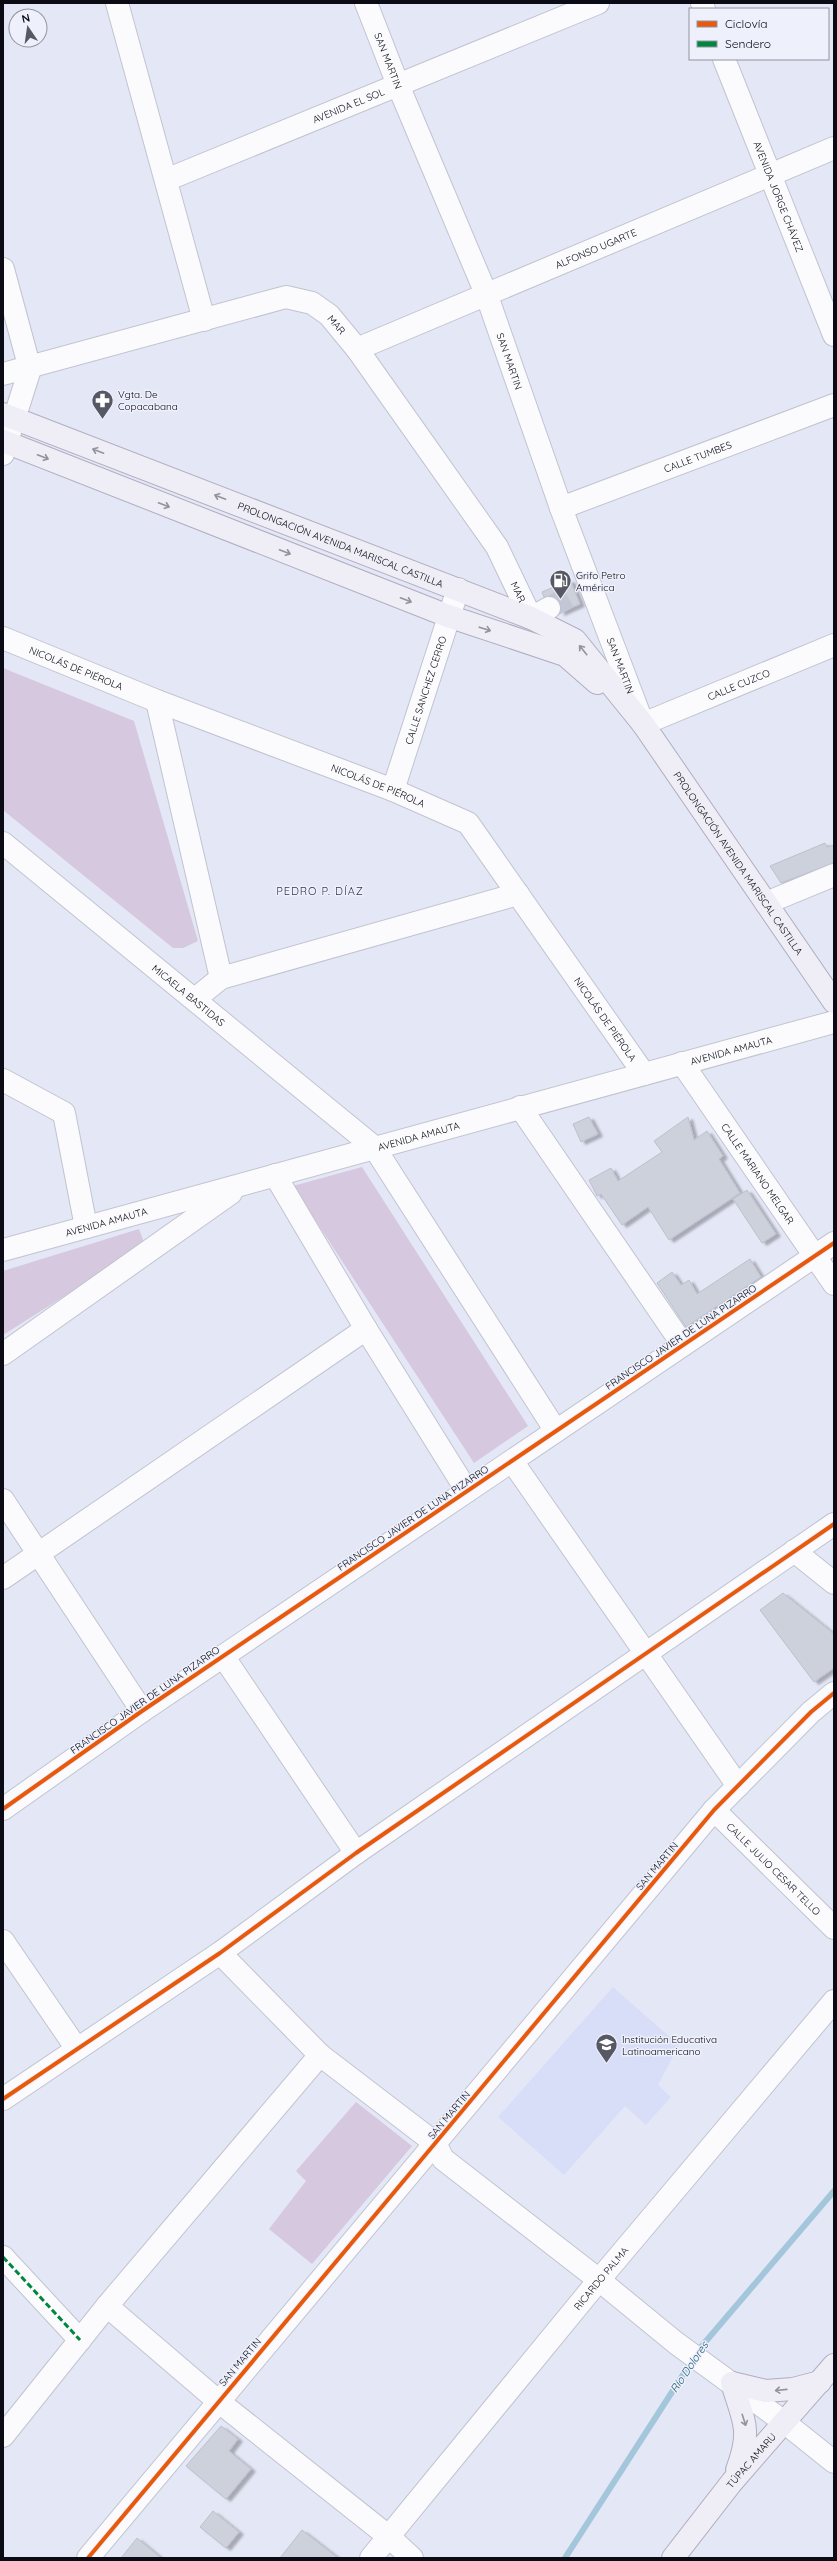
<svg xmlns="http://www.w3.org/2000/svg" width="837" height="2561" viewBox="0 0 837 2561" font-family="Quicksand,sans-serif">
  <style>
    .built { fill: #d9def8 }
    .green { fill: #d6c8de }
    .lines { fill: none; stroke-linecap: round; stroke-linejoin: round }
    .stream { stroke: #a4c6db; stroke-width: 6 }
    .building { fill: #ccd1dc; stroke: #bcc0cb; filter: url(#shadow) }
    .minor-tunnel { stroke: #c3c6d4; stroke-width: 22; stroke-dasharray: 22 11; stroke-linecap: butt }
    .minor-casing { stroke: #c1c4cf; stroke-width: 24 }
    .major-casing { stroke: #b0adc0; stroke-width: 24 }
    .minor { stroke: #fbfbfe; stroke-width: 22 }
    .major { stroke: #efedf6; stroke-width: 22 }
    .quiet { stroke: #00873e; stroke-width: 3; stroke-dasharray: 6 3; stroke-linecap: butt }
    .cycleway-casing { stroke: #eef0fb; stroke-width: 6 }
    .cycleway { stroke: #e8590c; stroke-width: 4 }
    .oneway { stroke: #93939c }
    .labels { text-anchor: middle; dominant-baseline: central; stroke-width: 3; stroke-linejoin: round; paint-order: stroke }
    .street-label { font-size: 10px; fill: #0a0b14; stroke: #eef0fb }
    .poi-label { font-size: 10px; fill: #0a0b14; stroke: #eef0fb; text-anchor: start }
    .neighbourhood-label { font-size: 11px; letter-spacing: 1px; fill: #35384e; stroke: #eef0fb }
    .water-label { font-size: 11px; font-style: italic; fill: #215c75; stroke: #eef0fb }
  </style>
  <defs>
    <filter id="shadow"><feDropShadow dx="4.5" dy="2.5" stdDeviation="1" flood-color="#0004"/></filter>
  </defs>
  <rect width="100%" height="100%" fill="#e4e7f6"/>
  <polygon class="built" points="613,1987 679,2045 658,2085 671,2097 646,2125 625,2106 564,2175 498,2117"/>
  <g class="green">
    <polygon points="3,668 134,721 198,941 183,948 173,948 3,810"/>
    <polygon points="362,1167 528,1426 474,1463 293,1186"/>
    <polygon points="139,1229 145,1245 3,1335 3,1271"/>
    <polygon points="356,2102 412,2146 312,2264 269,2229 306,2181 296,2171"/>
  </g>
  <g class="lines">
    <polyline class="stream" points="565,2558 701,2347 834,2191"/>
  </g>
  <g class="building">
    <polygon points="570,580 580,604 560,613 560,602 555,597 544,597 542,592"/>
    <polygon points="825,843 827,847 834,845 834,863 781,883 770,866"/>
    <polygon points="589,1117 598,1134 581,1142 573,1124"/>
    <polygon points="688,1117 694,1140 707,1131 723,1156 719,1159 740,1193 669,1240 648,1207 622,1225 601,1194 597,1196 589,1180 611,1168 618,1181 662,1152 654,1141"/>
    <polygon points="747,1190 776,1234 762,1243 733,1199"/>
    <polygon points="750,1259 761,1277 686,1327 657,1283 672,1272 681,1285 689,1280 697,1294"/>
    <polygon points="783,1593 834,1634 834,1668 814,1682 760,1610"/>
    <polygon points="221,2426 238,2439 229,2451 251,2469 226,2499 186,2466"/>
    <polygon points="213,2511 239,2532 226,2548 200,2527"/>
    <polygon points="302,2530 338,2558 280,2558"/>
    <polygon points="137,2538 161,2558 121,2558"/>
  </g>
  <g class="lines">
    <polyline class="minor-tunnel" points="549,608 575,593"/>
    <defs>
      <g id="minor">
        <polyline points="117,3 204,320"/>
        <path id="s1" d="M366 3 398 85 487 296 561 508 643 724 834 645"/>
        <polyline points="702,3 704,9"/>
        <path id="s2" d="M724 59 834 335"/>
        <path id="s3" d="M166 180 598 3"/>
        <polyline points="3,269 30,369"/>
        <path id="s4" d="M357 349 834 148"/>
        <path id="s5" d="M3 374 286 297 312 303 329 315 357 349 497 547 531 618 549 608"/>
        <polyline points="3,454 30,369"/>
        <path id="s6" d="M561 508 834 405"/>
        <path id="s7" d="M3 638 157 701 393 790 468 823 644 1074"/>
        <polyline points="157,701 221,978"/>
        <path id="s8" d="M393 790 458 589"/>
        <path id="s9" d="M3 843 374 1147 556 1431"/>
        <polyline points="766,903 834,875"/>
        <polyline points="195,999 221,978 518,894"/>
        <path id="s10" d="M682 1063 834 1284"/>
        <polyline points="3,1080 64,1113 86,1227"/>
        <polyline points="520,1107 683,1345"/>
        <polyline points="275,1175 366,1329 467,1491"/>
        <path id="s11" d="M3 1250 834 1022"/>
        <polyline points="3,1354 231,1193"/>
        <polyline points="512,1461 738,1786"/>
        <polyline points="3,1500 142,1711"/>
        <polyline points="794,1551 834,1583"/>
        <polyline points="3,1578 366,1329"/>
        <polyline points="223,1656 356,1853"/>
        <polyline points="3,1809 142,1711 834,1243"/>
        <path id="s12" d="M714 1810 834 1928"/>
        <polyline points="3,1941 77,2049"/>
        <polyline points="220,1953 320,2055 435,2143 443,2159 599,2280 676,2343 784,2422 834,2462"/>
        <polyline points="3,2099 220,1953 356,1853 834,1524"/>
        <polyline points="3,2257 80,2340"/>
        <polyline points="107,2306 218,2401 388,2536 412,2558"/>
        <polyline points="3,2436 107,2306 320,2055"/>
        <polyline points="88,2558 714,1810 811,1712 834,1693"/>
        <path id="s13" d="M371 2558 599 2280 834 2001"/>
      </g>
      <g id="major">
        <path id="s14" d="M3 414 531 618 575 640 643 724 834 1002"/>
        <polyline points="3,441 448,616 565,655 597,683"/>
        <path d="M732 2383C744 2422 752 2430 737 2470"/>
        <polyline points="732,2383 766,2391 793,2389 820,2382"/>
        <path id="s15" d="M673 2558 732 2482 834 2365"/>
      </g>
    </defs>
    <use href="#minor" class="minor-casing"/>
    <use href="#major" class="major-casing"/>
    <use href="#minor" class="minor"/>
    <use href="#major" class="major"/>
    <polyline class="quiet" points="3,2257 80,2340"/>
    <defs>
      <g id="cycleway">
        <polyline points="3,1809 142,1711 834,1243"/>
        <polyline points="3,2099 220,1953 356,1853 834,1524"/>
        <polyline points="88,2558 714,1810 811,1712 834,1693"/>
      </g>
    </defs>
    <use href="#cycleway" class="cycleway-casing"/>
    <use href="#cycleway" class="cycleway"/>
  </g>
  <defs><path id="oneway-shaft" d="M-6 0H5M1.5-3L5.5 0L1.5 3" fill="none" stroke-width="1.6" stroke-linecap="round" stroke-linejoin="round"/></defs>
  <g class="oneway">
    <use href="#oneway-shaft" transform="translate(98 451) rotate(-159)"/>
    <use href="#oneway-shaft" transform="translate(43 457) rotate(21)"/>
    <use href="#oneway-shaft" transform="translate(220 497) rotate(-159)"/>
    <use href="#oneway-shaft" transform="translate(164 505) rotate(21)"/>
    <use href="#oneway-shaft" transform="translate(285 552) rotate(21)"/>
    <use href="#oneway-shaft" transform="translate(406 600) rotate(21)"/>
    <use href="#oneway-shaft" transform="translate(485 629) rotate(18)"/>
    <use href="#oneway-shaft" transform="translate(583 650) rotate(-129)"/>
    <use href="#oneway-shaft" transform="translate(781 2390) rotate(174)"/>
    <use href="#oneway-shaft" transform="translate(744 2420) rotate(72)"/>
  </g>
  <defs>
    <symbol id="pharmacy-pin" viewBox="-11 -11 22 30"><path d="M0 17L-7.5 6A9.5 9.5 0 1 1 7.5 6Z" fill="#565863" stroke="#eef0fb"/><path d="M-2-6h4v4h4v4h-4v4h-4v-4h-4v-4h4Z" fill="#fff"/></symbol>
    <symbol id="fuel-pin" viewBox="-11 -11 22 30"><path d="M0 17L-7.5 6A9.5 9.5 0 1 1 7.5 6Z" fill="#565863" stroke="#eef0fb"/><path d="M-5.5-6h7V0h2V4h1.3V-2.5L3-4.5l.8-.8L6-3V5H2.5V1h-1V6h-7ZM-4.2-4.7v3.2H.2V-4.7Z" fill="#fff"/></symbol>
    <symbol id="school-pin" viewBox="-11 -11 22 30"><path d="M0 17L-7.5 6A9.5 9.5 0 1 1 7.5 6Z" fill="#565863" stroke="#eef0fb"/><path d="M0-5L7-2L0 1L-7-2ZM-4 1L0 2.5L4 1V4Q0 6-4 4Z" fill="#fff"/></symbol>
  </defs>
  <g fill-rule="evenodd">
    <use href="#pharmacy-pin" x="90" y="388" width="25" height="34"/>
    <use href="#fuel-pin" x="548" y="568" width="25" height="34"/>
    <use href="#school-pin" x="594" y="2032" width="25" height="34"/>
  </g>
  <g class="labels">
    <g class="street-label">
      <text stroke="none"><textPath href="#s1" startOffset="62">SAN MARTIN</textPath></text>
      <text stroke="none"><textPath href="#s3" startOffset="197">AVENIDA EL SOL</textPath></text>
      <text stroke="none"><textPath href="#s2" startOffset="148">AVENIDA JORGE CHÁVEZ</textPath></text>
      <text stroke="none"><textPath href="#s4" startOffset="259">ALFONSO UGARTE</textPath></text>
      <text stroke="none"><textPath href="#s5" startOffset="353">MAR</textPath></text>
      <text stroke="none"><textPath href="#s1" startOffset="386">SAN MARTIN</textPath></text>
      <text stroke="none"><textPath href="#s6" startOffset="146">CALLE TUMBES</textPath></text>
      <text stroke="none"><textPath href="#s14" startOffset="362">PROLONGACIÓN AVENIDA MARISCAL CASTILLA</textPath></text>
      <text stroke="none"><textPath href="#s5" startOffset="677">MAR</textPath></text>
      <text stroke="none"><textPath href="#s1" startOffset="710">SAN MARTIN</textPath></text>
      <text stroke="none"><textPath href="#s7" startOffset="79">NICOLÁS DE PIÉROLA</textPath></text>
      <text stroke="none"><textPath href="#s1" startOffset="876">CALLE CUZCO</textPath></text>
      <text stroke="none"><textPath href="#s8" startOffset="105">CALLE SANCHEZ CERRO</textPath></text>
      <text stroke="none"><textPath href="#s7" startOffset="403">NICOLÁS DE PIÉROLA</textPath></text>
      <text stroke="none"><textPath href="#s14" startOffset="892">PROLONGACIÓN AVENIDA MARISCAL CASTILLA</textPath></text>
      <text stroke="none"><textPath href="#s9" startOffset="240">MICAELA BASTIDAS</textPath></text>
      <text stroke="none"><textPath href="#s7" startOffset="740">NICOLÁS DE PIÉROLA</textPath></text>
      <text stroke="none"><textPath href="#s11" startOffset="755">AVENIDA AMAUTA</textPath></text>
      <text stroke="none"><textPath href="#s11" startOffset="431">AVENIDA AMAUTA</textPath></text>
      <text stroke="none"><textPath href="#s10" startOffset="134">CALLE MARIANO MELGAR</textPath></text>
      <text stroke="none"><textPath href="#s11" startOffset="107">AVENIDA AMAUTA</textPath></text>
      <text transform="translate(681 1337) rotate(-34)">FRANCISCO JAVIER DE LUNA PIZARRO</text>
      <text transform="translate(413 1518) rotate(-34)">FRANCISCO JAVIER DE LUNA PIZARRO</text>
      <text transform="translate(145 1700) rotate(-35)">FRANCISCO JAVIER DE LUNA PIZARRO</text>
      <text transform="translate(657 1866) rotate(-50)">SAN MARTIN</text>
      <text stroke="none"><textPath href="#s12" startOffset="84">CALLE JULIO CESAR TELLO</textPath></text>
      <text transform="translate(449 2115) rotate(-50)">SAN MARTIN</text>
      <text stroke="none"><textPath href="#s13" startOffset="362">RICARDO PALMA</textPath></text>
      <text transform="translate(240 2362) rotate(-50)">SAN MARTIN</text>
      <text stroke="none"><textPath href="#s15" startOffset="125">TÚPAC AMARU</textPath></text>
    </g>
    <g class="poi-label">
      <text x="118" y="394">Vgta. De<tspan x="118" dy="12">Copacabana</tspan></text>
      <text x="576" y="575">Grifo Petro<tspan x="576" dy="12">América</tspan></text>
      <text x="622" y="2039">Institución Educativa<tspan x="622" dy="12">Latinoamericano</tspan></text>
    </g>
    <g class="neighbourhood-label">
      <text x="320" y="891">PEDRO P. DÍAZ</text>
    </g>
    <g class="water-label">
      <text transform="translate(689 2367) rotate(-56)">Río Dolores</text>
    </g>
  </g>
  <rect width="837" height="2561" fill="none" stroke="#0a0b14" stroke-width="8"/>
  <rect x="689" y="8" width="140" height="52" fill="#eef0fb" stroke="#93949f"/>
  <rect x="697" y="21" width="20" height="6" fill="#e8590c" stroke="#93949f"/>
  <text x="725" y="28" font-size="12" fill="#0a0b14">Ciclovía</text>
  <rect x="697" y="41" width="20" height="6" fill="#00873e" stroke="#93949f"/>
  <text x="725" y="48" font-size="12" fill="#0a0b14">Sendero</text>
  <g transform="translate(28 28) rotate(347)"><circle r="19" fill="#eef0fb" stroke="#93949f"/>
  <path d="M0-3L7 15L0 10L-7 15Z" fill="#565863"/>
  <text y="-6" font-size="11" font-weight="bold" text-anchor="middle" fill="#0a0b14">N</text>
  </g>
</svg>
